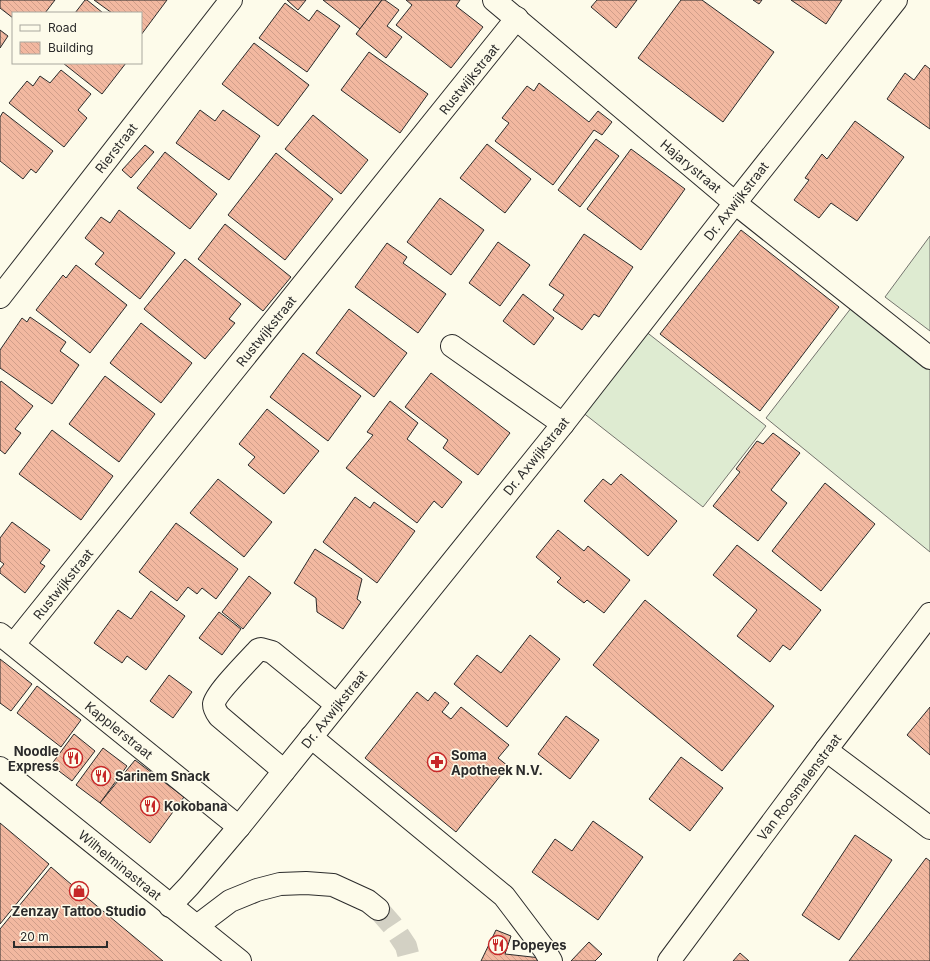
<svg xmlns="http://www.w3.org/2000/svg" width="930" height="961" viewBox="0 0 930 961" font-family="Inter,sans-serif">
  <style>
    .grass { fill: #deebd1; stroke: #74746e }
    .building { fill: url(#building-back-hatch); stroke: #2b2b2b }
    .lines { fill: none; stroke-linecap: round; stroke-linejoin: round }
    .minor-tunnel { stroke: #d3d1c4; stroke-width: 22; stroke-dasharray: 22 11; stroke-linecap: butt }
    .minor-casing { stroke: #2b2b2b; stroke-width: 24 }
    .minor { stroke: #fdfbea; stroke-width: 22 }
    .labels { text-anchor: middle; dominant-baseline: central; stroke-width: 3; stroke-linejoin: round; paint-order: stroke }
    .street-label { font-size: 13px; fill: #2b2b2b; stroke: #fdfbea }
    .poi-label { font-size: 13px; font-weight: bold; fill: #2b2b2b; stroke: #fdfbea; text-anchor: start }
  </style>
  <defs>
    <pattern id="building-back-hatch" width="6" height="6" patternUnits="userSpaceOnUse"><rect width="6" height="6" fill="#f2b8a0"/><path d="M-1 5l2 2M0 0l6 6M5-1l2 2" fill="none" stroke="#d09e8a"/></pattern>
  </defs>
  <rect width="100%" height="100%" fill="#fdfbea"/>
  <g class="grass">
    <polygon points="930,236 930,331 885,297"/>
    <polygon points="855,303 930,363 930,552 766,418"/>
    <polygon points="640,327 766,426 703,507 577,408"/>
  </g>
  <g class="building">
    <polygon points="0,0 55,0 45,13 13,13 13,18 0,8"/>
    <polygon points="85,0 87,0 103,13 75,13"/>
    <polygon points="94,0 167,0 141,35 141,13 112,13"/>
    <polygon points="287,0 306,0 298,10"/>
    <polygon points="323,0 382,0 360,29"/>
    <polygon points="382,0 385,0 399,10 387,26 402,37 386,58 356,34"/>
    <polygon points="406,0 460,0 456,6 483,27 451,68 396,25 412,5"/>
    <polygon points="597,0 637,0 616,28 591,7"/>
    <polygon points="681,0 702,0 774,52 723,122 638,58"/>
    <polygon points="753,0 762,0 759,4"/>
    <polygon points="791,0 842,0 826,24"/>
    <polygon points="285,3 309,21 317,10 340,26 307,72 259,38"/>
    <polygon points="0,30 8,36 0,48"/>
    <polygon points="254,43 309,85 278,126 222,84"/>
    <polygon points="369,52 428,94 400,133 341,90"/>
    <polygon points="63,63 126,63 102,94"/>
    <polygon points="925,65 930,69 930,129 887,99 905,73 914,80"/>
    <polygon points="61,70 91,94 78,110 87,118 64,147 9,103 27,81 33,86 40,76 50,83"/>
    <polygon points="539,83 589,122 598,111 612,122 602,135 594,130 553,185 495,141 509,123 502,118 527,86 534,91"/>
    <polygon points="200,110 215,121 223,110 260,136 229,180 176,143"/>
    <polygon points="3,112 53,151 36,173 31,169 23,179 0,161 0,117"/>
    <polygon points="313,115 368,160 341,194 285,149"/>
    <polygon points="855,121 904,157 857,221 831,203 819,218 794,200 809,180 805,178 822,154 827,159"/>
    <polygon points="596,139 619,156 580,207 558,190"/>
    <polygon points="487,144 531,179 505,213 460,178"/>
    <polygon points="145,145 154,152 131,178 122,170"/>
    <polygon points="631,149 685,189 641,250 587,209"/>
    <polygon points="165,152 217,194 190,229 137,188"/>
    <polygon points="276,153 333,199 285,260 228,215"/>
    <polygon points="440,198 484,230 451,275 407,242"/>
    <polygon points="119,210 175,253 140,299 95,264 104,253 85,238 101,217 110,223"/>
    <polygon points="225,224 291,277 263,311 198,259"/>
    <polygon points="741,230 839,307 760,411 660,334"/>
    <polygon points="584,234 633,267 599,317 594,314 582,330 553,310 564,295 549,285"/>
    <polygon points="498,242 530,265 500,306 469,283"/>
    <polygon points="387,243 407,257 403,263 446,294 418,333 355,287"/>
    <polygon points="185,259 241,304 229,319 235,323 205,359 144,309"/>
    <polygon points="76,265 127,305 90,353 36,310 63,275 66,278"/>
    <polygon points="523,294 554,318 534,345 503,321"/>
    <polygon points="349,309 407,353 374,397 316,353"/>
    <polygon points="30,317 66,342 60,351 79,365 52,404 0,368 0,350 22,318 27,322"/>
    <polygon points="141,323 192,363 161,403 110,363"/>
    <polygon points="303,353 361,396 328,441 270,397"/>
    <polygon points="431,373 510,433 478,475 443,448 448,440 405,407"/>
    <polygon points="105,376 155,414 119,462 69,424"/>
    <polygon points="1,381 33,406 15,429 21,433 5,454 0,450 0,383"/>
    <polygon points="390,401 418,423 407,439 462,482 442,508 434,501 417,523 346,468 373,435 367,432"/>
    <polygon points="267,409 319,451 284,494 248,465 255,457 239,444"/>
    <polygon points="52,430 113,476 81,520 19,474"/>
    <polygon points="773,433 800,453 771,490 787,503 758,541 713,506 740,472 736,469 757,441 763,444"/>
    <polygon points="621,474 677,521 648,556 584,501 603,479 611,485"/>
    <polygon points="218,479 272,522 244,557 190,513"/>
    <polygon points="825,483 875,524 821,591 772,551"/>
    <polygon points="355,497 370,508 374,502 415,531 377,583 323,542"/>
    <polygon points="12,522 50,550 40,563 45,566 25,593 0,573 0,569 4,564 0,561 0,538"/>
    <polygon points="176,523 238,569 216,599 202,588 197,594 188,587 177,601 139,572"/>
    <polygon points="558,530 584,551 588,546 630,580 604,613 587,600 584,603 557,582 561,578 536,557"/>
    <polygon points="737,545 821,610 790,650 783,645 770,662 737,636 757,610 713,575"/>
    <polygon points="315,549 362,579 357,599 361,602 343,629 317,612 316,598 294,583"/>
    <polygon points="249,576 271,593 243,629 222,612"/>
    <polygon points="151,591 185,616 146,670 127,656 122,663 94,643 118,610 131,619"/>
    <polygon points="645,600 774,706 722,771 593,665"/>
    <polygon points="219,612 241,629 222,655 199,638"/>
    <polygon points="530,635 560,659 507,727 454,684 477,655 501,673"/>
    <polygon points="0,659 32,684 11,711 0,703"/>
    <polygon points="169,675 192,692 173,718 150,701"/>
    <polygon points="37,686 81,720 61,747 17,713"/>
    <polygon points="417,692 428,701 435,692 449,703 442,712 451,719 461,707 509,745 498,758 508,766 456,832 365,758"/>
    <polygon points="930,707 930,755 907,735"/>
    <polygon points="566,716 599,740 570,779 538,754"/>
    <polygon points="74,734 95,751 72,781 51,765"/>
    <polygon points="103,748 127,766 100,803 76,785"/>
    <polygon points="681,757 723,788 690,831 649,799"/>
    <polygon points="135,760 184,797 150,843 100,803"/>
    <polygon points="593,821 643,857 598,920 532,872 555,839 572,851"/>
    <polygon points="0,823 49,864 0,924"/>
    <polygon points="855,835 892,860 839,940 802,915"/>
    <polygon points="926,858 930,861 930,961 849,961"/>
    <polygon points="51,867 79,891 163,961 0,961 0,929"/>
    <polygon points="496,930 511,936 505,954 541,958 540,961 481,961"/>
    <polygon points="589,942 602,954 595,961 571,961"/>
    <polygon points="740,953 749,961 733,961"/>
  </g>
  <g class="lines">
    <polyline class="minor-tunnel" points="378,909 392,925 406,946 410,961"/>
    <defs>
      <g id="minor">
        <polyline points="494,0 735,203 930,358"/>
        <polyline points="0,297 231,0"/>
        <polyline points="452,346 563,424"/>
        <polyline points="0,634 239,827"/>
        <polyline points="14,644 517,18"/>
        <polyline points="311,737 504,896 544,949 551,961"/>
        <polyline points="826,750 930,828"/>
        <polyline points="0,768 240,961"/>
        <path d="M284 771 219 716C216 712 214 709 214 704 215 694 249 660 258 650L261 649 272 652 337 705"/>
        <polyline points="170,906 189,886 239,827 563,424 735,203 896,0"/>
        <polyline points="197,926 230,901 257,890 280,884 306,883 333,885 368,901 378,909"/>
        <polyline points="669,961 826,750 930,614"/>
      </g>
    </defs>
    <use href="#minor" class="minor-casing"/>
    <use href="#minor" class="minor"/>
  </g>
  <defs>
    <symbol id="restaurant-ring" viewBox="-11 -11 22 22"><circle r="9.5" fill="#fdfbea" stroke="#c62828" stroke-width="1.5"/><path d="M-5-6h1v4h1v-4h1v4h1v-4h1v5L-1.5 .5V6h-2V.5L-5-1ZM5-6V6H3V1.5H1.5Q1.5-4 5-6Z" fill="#c62828"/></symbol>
    <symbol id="pharmacy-ring" viewBox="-11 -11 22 22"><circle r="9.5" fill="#fdfbea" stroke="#c62828" stroke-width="1.5"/><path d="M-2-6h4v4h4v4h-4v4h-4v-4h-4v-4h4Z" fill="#c62828"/></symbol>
    <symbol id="shop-ring" viewBox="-11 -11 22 22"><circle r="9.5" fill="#fdfbea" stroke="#c62828" stroke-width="1.5"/><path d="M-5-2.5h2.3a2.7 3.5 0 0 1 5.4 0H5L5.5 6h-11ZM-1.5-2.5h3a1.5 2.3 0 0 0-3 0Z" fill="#c62828"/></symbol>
  </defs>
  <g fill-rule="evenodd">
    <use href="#restaurant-ring" x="62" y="747" width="22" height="22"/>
    <use href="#pharmacy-ring" x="426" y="751" width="22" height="22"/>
    <use href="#restaurant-ring" x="90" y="765" width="22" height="22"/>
    <use href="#restaurant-ring" x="139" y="795" width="22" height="22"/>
    <use href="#shop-ring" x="68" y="880" width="22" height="22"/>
    <use href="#restaurant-ring" x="487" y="934" width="22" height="22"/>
  </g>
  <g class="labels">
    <g class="street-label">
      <text transform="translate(469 79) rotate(-51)">Rustwijkstraat</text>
      <text transform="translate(116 148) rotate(-52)">Rierstraat</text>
      <text transform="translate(691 166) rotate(40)">Hajarystraat</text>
      <text transform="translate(736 201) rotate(-52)">Dr. Axwijkstraat</text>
      <text transform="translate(266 331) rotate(-51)">Rustwijkstraat</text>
      <text transform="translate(536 456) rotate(-51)">Dr. Axwijkstraat</text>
      <text transform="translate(63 584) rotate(-51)">Rustwijkstraat</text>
      <text transform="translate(334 709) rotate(-51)">Dr. Axwijkstraat</text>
      <text transform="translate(119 730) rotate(39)">Kapplerstraat</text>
      <text transform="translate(799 787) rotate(-53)">Van Roosmalenstraat</text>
      <text transform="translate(120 865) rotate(39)">Wilhelminastraat</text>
    </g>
    <g class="poi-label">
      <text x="59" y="751" text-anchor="end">Noodle<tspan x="59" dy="15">Express</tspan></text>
      <text x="451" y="755">Soma<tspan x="451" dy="15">Apotheek N.V.</tspan></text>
      <text x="115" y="776">Sarinem Snack</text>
      <text x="164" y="806">Kokobana</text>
      <text x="79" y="911" text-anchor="middle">Zenzay Tattoo Studio</text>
      <text x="512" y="945">Popeyes</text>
    </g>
  </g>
  <rect x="12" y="12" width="130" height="52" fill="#fdfbea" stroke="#a9a89e"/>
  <rect x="20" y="25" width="20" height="6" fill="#fdfbea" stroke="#a9a89e"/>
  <text x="48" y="32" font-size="12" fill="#2b2b2b">Road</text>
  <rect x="20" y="42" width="20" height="12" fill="url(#building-back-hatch)" stroke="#a9a89e"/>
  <text x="48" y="52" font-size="12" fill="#2b2b2b">Building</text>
  <path d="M14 941v6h93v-6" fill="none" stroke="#2b2b2b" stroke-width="2"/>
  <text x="20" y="941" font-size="12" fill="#2b2b2b" stroke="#fdfbea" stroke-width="3" paint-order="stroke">20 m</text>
</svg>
